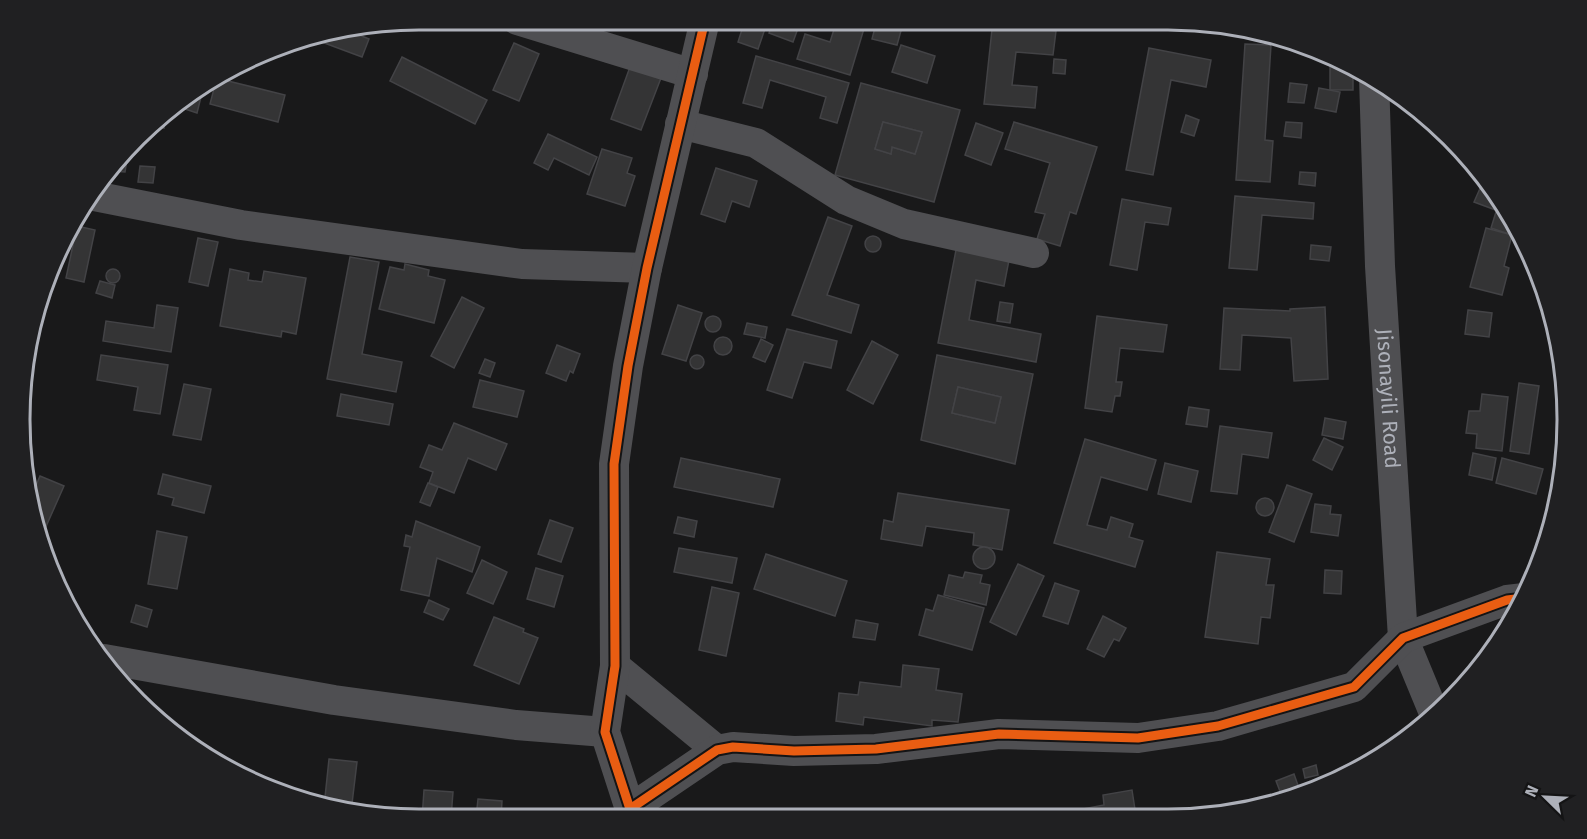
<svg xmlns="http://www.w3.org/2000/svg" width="1587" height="839" viewBox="0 0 1587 839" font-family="'Fira Sans',sans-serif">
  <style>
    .building { fill: #343435; stroke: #434346; stroke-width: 1.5; fill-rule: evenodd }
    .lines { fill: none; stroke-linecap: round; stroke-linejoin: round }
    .minor { stroke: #4f4f52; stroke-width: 30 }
    .cycleway-casing { stroke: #141415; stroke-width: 13 }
    .cycleway { stroke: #e95d12; stroke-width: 9 }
    .labels { text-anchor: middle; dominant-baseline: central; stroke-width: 6; stroke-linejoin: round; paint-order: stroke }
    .street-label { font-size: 21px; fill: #adb0b9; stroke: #141415 }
    .rim { fill: none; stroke: #adb0b9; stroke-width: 3 }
  </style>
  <rect width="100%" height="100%" fill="#19191a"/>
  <g class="building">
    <polygon points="745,20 768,20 758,49 738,42"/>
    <polygon points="774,20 801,20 793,42 769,33"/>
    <polygon points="837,20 872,20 871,24 866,22 850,75 797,59 805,34 830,42"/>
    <polygon points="877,20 904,20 897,45 872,39"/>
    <polygon points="993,20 1025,21 1024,27 1056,31 1053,55 1016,52 1012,85 1037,87 1035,108 984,104"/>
    <polygon points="1155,20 1192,20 1191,27 1155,22"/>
    <polygon points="349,31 369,39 362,57 319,41 321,36"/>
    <polygon points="514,43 539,54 519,101 493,90"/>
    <polygon points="1245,44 1271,45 1265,140 1273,141 1270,182 1236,180"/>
    <polygon points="901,45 935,56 927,83 892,72"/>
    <polygon points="1149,48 1211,60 1206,87 1171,80 1153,175 1126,170"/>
    <polygon points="756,56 849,83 837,123 820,118 826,97 770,80 762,108 743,103"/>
    <polygon points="402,57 487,100 475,124 390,81"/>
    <polygon points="1330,57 1353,67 1353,90 1330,90"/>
    <polygon points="1054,59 1066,60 1065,74 1053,73"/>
    <polygon points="630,67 661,78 641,130 611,119"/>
    <polygon points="220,79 285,95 278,122 210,104 216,81"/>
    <path d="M861 83 960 110 934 202 835 175ZM883 122 922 132 915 154 892 147 891 154 875 149Z"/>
    <polygon points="1290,83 1307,85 1304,103 1288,102"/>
    <polygon points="1319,88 1340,92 1336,112 1315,108"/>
    <polygon points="190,95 201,97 197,113 182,108 184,98"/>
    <polygon points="165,113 164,128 153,126"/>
    <polygon points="1186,115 1199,120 1194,136 1181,132"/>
    <polygon points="883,122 922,132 915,154 892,147 891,154 875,149"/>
    <polygon points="1014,122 1097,147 1076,214 1070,212 1060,246 1037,239 1045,214 1035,212 1050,163 1005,149"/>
    <polygon points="1286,122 1302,123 1301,138 1284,136"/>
    <polygon points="976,123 1003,133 991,165 965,155"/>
    <polygon points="548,134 597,157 589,175 554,158 548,170 534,163"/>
    <polygon points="602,149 632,158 627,173 635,176 625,206 587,194"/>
    <polygon points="128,154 125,172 112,171"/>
    <polygon points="140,166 155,167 153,183 138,182"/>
    <polygon points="716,168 757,181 749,207 732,201 725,222 701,214"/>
    <polygon points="1300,172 1316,173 1315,186 1299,184"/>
    <polygon points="1485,177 1509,215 1474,202"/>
    <polygon points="1235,196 1314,203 1313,219 1262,215 1257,270 1229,268"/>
    <polygon points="1122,199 1171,208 1168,225 1145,222 1137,270 1110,265"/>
    <polygon points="1496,212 1510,216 1515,225 1512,235 1491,228"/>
    <polygon points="828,217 852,226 827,295 859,305 851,333 792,315"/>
    <polygon points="77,226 95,230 84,282 66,278"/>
    <polygon points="1486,228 1512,235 1504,266 1509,268 1502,295 1470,287"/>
    <circle cx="873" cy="244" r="8"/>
    <polygon points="198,238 218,242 208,286 189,282"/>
    <polygon points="1311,245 1331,247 1329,261 1310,259"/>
    <polygon points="956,250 1009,260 1004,286 976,280 969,320 1041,334 1036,362 938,343"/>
    <polygon points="350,257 379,262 362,354 402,362 396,392 327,379"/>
    <polygon points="405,264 429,270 428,276 445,280 434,323 379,309 390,267 404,270"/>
    <circle cx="113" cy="276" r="7"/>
    <polygon points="230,269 249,273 248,280 262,282 264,271 306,278 296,334 282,331 281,337 220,326"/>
    <polygon points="100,281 115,285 112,298 96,293"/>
    <polygon points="462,297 484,308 454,368 431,356"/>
    <polygon points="1000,302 1013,304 1010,323 997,321"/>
    <polygon points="157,305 178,308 171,352 103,341 106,321 154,328"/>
    <polygon points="678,305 702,313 686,361 662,354"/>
    <polygon points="1325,307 1328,379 1294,381 1291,338 1242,335 1240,370 1220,369 1224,308 1290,311 1290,309"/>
    <polygon points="1468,310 1492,313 1489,337 1465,334"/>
    <circle cx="713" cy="324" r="8"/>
    <polygon points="1097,316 1167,325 1163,352 1120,348 1116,382 1122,382 1120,396 1115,396 1112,412 1085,408"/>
    <polygon points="747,323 767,327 765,338 744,334"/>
    <polygon points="787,329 837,341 831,368 804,362 792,398 767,390"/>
    <circle cx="723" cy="346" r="9"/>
    <polygon points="761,339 773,345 765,362 753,357"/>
    <polygon points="872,341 898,355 873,404 847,390"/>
    <polygon points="557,345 580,354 573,373 570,371 566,381 546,373"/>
    <circle cx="697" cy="362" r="7"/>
    <polygon points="101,355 168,365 160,414 134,410 138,387 97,380"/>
    <path d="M937 355 1033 374 1015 464 921 440ZM958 387 1001 397 995 423 952 413Z"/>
    <polygon points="485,359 495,363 490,377 479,373"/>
    <polygon points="480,380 524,391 517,417 473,407"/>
    <polygon points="1519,383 1539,386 1529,454 1510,451"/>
    <polygon points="184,384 211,389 201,440 173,435"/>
    <polygon points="958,387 1001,397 995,423 952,413"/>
    <polygon points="341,394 393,404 389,425 337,416"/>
    <polygon points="1482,394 1508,397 1502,451 1476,448 1477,434 1466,433 1469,411 1480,411"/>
    <polygon points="1189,407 1209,410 1207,427 1186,424"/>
    <polygon points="1325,418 1346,422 1343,439 1322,435"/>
    <polygon points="454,423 507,444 496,470 468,458 454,493 429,483 433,472 420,467 429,445 442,450"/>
    <polygon points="1220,426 1272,433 1268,458 1242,454 1237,494 1211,491"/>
    <polygon points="1324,438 1343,447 1332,470 1313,460"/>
    <polygon points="1085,439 1156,460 1147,490 1101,477 1087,525 1107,530 1111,517 1133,524 1129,537 1143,541 1135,567 1054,543"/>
    <polygon points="1473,453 1496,458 1492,480 1469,475"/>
    <polygon points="681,458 780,479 773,507 674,487"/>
    <polygon points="1502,458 1543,469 1536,494 1496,483"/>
    <polygon points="1165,463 1198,471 1191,502 1158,494"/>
    <polygon points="163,474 211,486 204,513 172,505 174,498 158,494"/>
    <polygon points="40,476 64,486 44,531 40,529 32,495"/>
    <polygon points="428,483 438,487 430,506 420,502"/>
    <polygon points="1287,485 1312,494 1294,542 1269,532"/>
    <polygon points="898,493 1009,510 1002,550 973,545 974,533 926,526 922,546 881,539 884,520 893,522"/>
    <polygon points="1559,495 1546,548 1542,558 1535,556"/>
    <circle cx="1265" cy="507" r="9"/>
    <polygon points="1315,504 1331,506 1330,514 1341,515 1338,536 1311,532"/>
    <polygon points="678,517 697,521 694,537 674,533"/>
    <polygon points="550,520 573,528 561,562 538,554"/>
    <polygon points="416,521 480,547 472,572 437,558 429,596 401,590 410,547 404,546 406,535 412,537"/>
    <polygon points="157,531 187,537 177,589 148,584"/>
    <circle cx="984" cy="558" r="11"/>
    <polygon points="679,548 737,558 732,583 674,572"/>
    <polygon points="1217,552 1270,559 1266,585 1274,585 1270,618 1261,617 1258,644 1205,637"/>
    <polygon points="766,554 847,581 835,616 754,589"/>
    <polygon points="482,560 507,572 493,604 467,593"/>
    <polygon points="1018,564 1044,576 1016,635 990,622"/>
    <polygon points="536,568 563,576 554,607 527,599"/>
    <polygon points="1325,570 1342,571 1341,594 1324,593"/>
    <polygon points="965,572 982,575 980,583 990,585 986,605 944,595 949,575 963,578"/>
    <polygon points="1055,583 1079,591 1068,624 1043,616"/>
    <polygon points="712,587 739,593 726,656 699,650"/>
    <polygon points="938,595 984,608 972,650 919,635 926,609 933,611"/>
    <polygon points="429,600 449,609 443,620 424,612"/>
    <polygon points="136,605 152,610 147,627 131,622"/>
    <polygon points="1103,616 1126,628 1119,641 1114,639 1104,657 1087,649"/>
    <polygon points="494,617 524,629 523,632 538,638 519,684 474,665"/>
    <polygon points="856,620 878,624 875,640 853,637"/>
    <polygon points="903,665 939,669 936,690 962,694 958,722 932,720 932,726 864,717 863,725 836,721 839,693 858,695 860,682 901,687"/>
    <polygon points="329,759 357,762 351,812 324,807"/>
    <polygon points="1316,765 1318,775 1305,778 1303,769"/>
    <polygon points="1294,774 1301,794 1283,799 1276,781"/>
    <polygon points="424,790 453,792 451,818 422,819"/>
    <polygon points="1132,790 1136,816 1041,817 1104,805 1103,795"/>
    <polygon points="478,799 502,801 501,818 476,818"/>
  </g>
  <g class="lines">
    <g class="minor">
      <polyline points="517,20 693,74"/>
      <path id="s1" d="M1374 78 1380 266 1403 638 1434 713"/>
      <polyline points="680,124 756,143 846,200 904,224 1034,253"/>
      <polyline points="89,195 241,225 522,264 647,268"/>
      <polyline points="104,659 334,700 516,725 605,732"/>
      <polyline points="615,666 717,750"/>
      <polyline points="630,809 717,750 733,747 794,751 876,749 999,734 1138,738 1218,726 1354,687 1403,638 1507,600 1524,598"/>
      <polyline points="628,818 630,809 605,732 615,666 614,464 628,366 647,268 705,20"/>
    </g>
    <defs>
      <g id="cycleway">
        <polyline points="630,809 717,750 733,747 794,751 876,749 999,734 1138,738 1218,726 1354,687 1403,638 1507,600 1524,598"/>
        <polyline points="628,818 630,809 605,732 615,666 614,464 628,366 647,268 705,20"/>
      </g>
    </defs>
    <use href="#cycleway" class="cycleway-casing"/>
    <use href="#cycleway" class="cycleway"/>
  </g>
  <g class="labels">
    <g class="street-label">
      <text stroke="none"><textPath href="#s1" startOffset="321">Jisonayili Road</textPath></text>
    </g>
  </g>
  <path d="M0 0H1587V839H0ZM419 30H1168A389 389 0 0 1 1557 419V420A389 389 0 0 1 1168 809H419A389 389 0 0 1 30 420V419A389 389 0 0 1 419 30Z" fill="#202022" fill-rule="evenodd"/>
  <path class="rim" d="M419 30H1168A389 389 0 0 1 1557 419V420A389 389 0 0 1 1168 809H419A389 389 0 0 1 30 420V419A389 389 0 0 1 419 30Z"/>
  <g transform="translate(1545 797) rotate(294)" stroke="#141415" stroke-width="4.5" paint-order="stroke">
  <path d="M0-4.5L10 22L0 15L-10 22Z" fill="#adb0b9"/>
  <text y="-9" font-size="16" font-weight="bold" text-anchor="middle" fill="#adb0b9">N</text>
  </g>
</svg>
